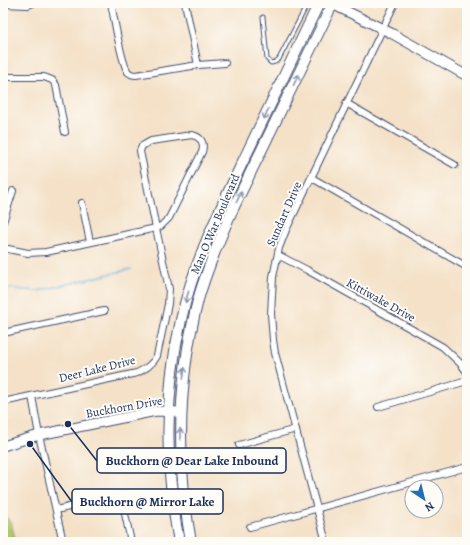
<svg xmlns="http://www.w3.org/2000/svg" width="470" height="545" viewBox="0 0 470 545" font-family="Alegreya,serif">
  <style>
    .green { fill: #b0c367; stroke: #667962 }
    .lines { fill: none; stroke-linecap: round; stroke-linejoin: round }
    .stream { stroke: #58a9d3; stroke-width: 1.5 }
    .lane-casing { stroke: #3c4a6e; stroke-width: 5 }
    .street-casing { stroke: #3c4a6e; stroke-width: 8 }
    .secondary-casing { stroke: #3c4a6e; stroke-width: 11 }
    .primary-casing { stroke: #3c4a6e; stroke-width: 12 }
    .lane { stroke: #fff; stroke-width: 3 }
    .street { stroke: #fff; stroke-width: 6 }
    .secondary { stroke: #fff; stroke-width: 9 }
    .primary { stroke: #fff; stroke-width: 10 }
    .oneway { stroke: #8d97ae }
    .labels { text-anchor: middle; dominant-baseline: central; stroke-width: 4; stroke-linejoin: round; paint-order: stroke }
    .street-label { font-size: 12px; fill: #1b2f5e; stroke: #fdfcf7 }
    .leader { fill: none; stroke: #1b2f5e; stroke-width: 1.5 }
    .callout-dot { fill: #1b2f5e; stroke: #fdfcf7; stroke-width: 1.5 }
    .callout { fill: #fdfcf7; stroke: #1b2f5e; stroke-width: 1.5 }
    .callout-label { font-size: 13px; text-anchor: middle; font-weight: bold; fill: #1b2f5e }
  </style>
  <rect width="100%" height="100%" fill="#fdfcf7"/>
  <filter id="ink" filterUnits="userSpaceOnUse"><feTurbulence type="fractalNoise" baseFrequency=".025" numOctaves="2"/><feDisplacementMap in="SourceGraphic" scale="8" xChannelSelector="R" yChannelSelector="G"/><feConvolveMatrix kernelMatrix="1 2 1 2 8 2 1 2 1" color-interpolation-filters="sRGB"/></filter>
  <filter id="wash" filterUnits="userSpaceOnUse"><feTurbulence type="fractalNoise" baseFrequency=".012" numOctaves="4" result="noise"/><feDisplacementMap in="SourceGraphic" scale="16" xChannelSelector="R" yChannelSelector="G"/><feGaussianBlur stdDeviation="0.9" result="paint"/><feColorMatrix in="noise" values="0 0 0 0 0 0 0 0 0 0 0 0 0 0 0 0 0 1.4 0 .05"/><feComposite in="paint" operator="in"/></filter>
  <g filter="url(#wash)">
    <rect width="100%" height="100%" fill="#f4e1c7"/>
    <polygon class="green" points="3,514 11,523 16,542 3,542"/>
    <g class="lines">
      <polyline class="stream" points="3,288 38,291 131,269"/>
    </g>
  </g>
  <g filter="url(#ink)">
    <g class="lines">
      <defs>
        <polyline id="lane" points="263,17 267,59 271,63 275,62 279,59 308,3"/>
        <g id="street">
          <path d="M111 3C114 17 121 63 128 72 130 74 133 75 136 75L198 65 225 63"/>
          <polyline points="185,3 198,65"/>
          <polyline points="3,4 28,5 33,3"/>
          <polyline points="3,77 44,77 52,80 56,85 65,132"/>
          <polyline points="346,103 455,165"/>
          <path d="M192 135C201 137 205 143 202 152L169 218 161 226 156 228 140 151 142 146 151 141Z"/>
          <polyline points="312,178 467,267"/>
          <polyline points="82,203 90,242"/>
          <polyline points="3,222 13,191"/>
          <path d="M3 248 28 253 46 252 156 228 169 289 168 304 157 356C152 365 145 369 137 373L3 402"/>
          <polyline points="278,255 307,270 443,347 461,364 467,372"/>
          <polyline points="3,333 104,311"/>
          <polyline points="32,396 39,435 63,542"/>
          <polyline points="378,407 467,381"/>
          <polyline points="239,445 296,429"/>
          <polyline points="56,510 121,495 131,542"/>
          <polyline points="250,527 467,467"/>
          <polyline points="326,542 275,353 273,340 271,314 273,277 279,248 286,230 395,3"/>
        </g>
        <g id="secondary">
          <polyline points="330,3 391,33 467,76"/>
          <polyline points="3,446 39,435 156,411 180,412"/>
        </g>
        <g id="primary">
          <path d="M179 542C165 468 164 394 181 320 194 261 221 207 247 153 271 103 295 53 319 3"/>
          <path d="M191 542C176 460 177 382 198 300 206 271 218 243 230 215L333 3"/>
        </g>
      </defs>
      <use href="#lane" class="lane-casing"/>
      <use href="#street" class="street-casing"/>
      <use href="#secondary" class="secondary-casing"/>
      <use href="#primary" class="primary-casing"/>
      <use href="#lane" class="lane"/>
      <use href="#street" class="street"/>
      <use href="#secondary" class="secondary"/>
      <use href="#primary" class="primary"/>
    </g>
    <defs><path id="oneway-shaft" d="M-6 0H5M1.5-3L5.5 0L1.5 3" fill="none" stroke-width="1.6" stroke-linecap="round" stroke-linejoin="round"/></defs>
    <g class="oneway">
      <use href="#oneway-shaft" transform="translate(296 80) rotate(-64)"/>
      <use href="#oneway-shaft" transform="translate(266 114) rotate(116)"/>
      <use href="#oneway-shaft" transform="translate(239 197) rotate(-64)"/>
      <use href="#oneway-shaft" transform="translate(187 297) rotate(105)"/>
      <use href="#oneway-shaft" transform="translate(184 373) rotate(-83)"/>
      <use href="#oneway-shaft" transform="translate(180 434) rotate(-90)"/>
    </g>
  </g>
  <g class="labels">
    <g class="street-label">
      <text transform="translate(284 214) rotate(-66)">Sundart Drive</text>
      <text transform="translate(215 224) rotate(-67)">Man O War Boulevard</text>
      <text transform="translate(381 300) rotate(29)">Kittiwake Drive</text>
      <text transform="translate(97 369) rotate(-14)">Deer Lake Drive</text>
      <text transform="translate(124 407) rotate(-10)">Buckhorn Drive</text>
    </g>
  </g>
  <path class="leader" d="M68 424L97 461M30 444L72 502"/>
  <g class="callout-dot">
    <circle cx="68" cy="424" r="4"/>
    <circle cx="30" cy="444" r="4"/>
  </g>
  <g class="callout">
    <rect x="97" y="448" width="189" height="25" rx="4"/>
    <rect x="72" y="489" width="151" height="25" rx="4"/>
  </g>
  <g class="callout-label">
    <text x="192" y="465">Buckhorn @ Dear Lake Inbound</text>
    <text x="147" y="506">Buckhorn @ Mirror Lake</text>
  </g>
  <rect width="470" height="545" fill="none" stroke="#fdfcf7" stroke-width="16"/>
  <g transform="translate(424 499) rotate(145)"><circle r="19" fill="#fdfcf7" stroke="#a3aaba"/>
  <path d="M0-3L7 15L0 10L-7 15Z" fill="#1f6fb2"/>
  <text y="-6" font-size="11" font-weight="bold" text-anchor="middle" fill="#1b2f5e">N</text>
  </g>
</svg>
